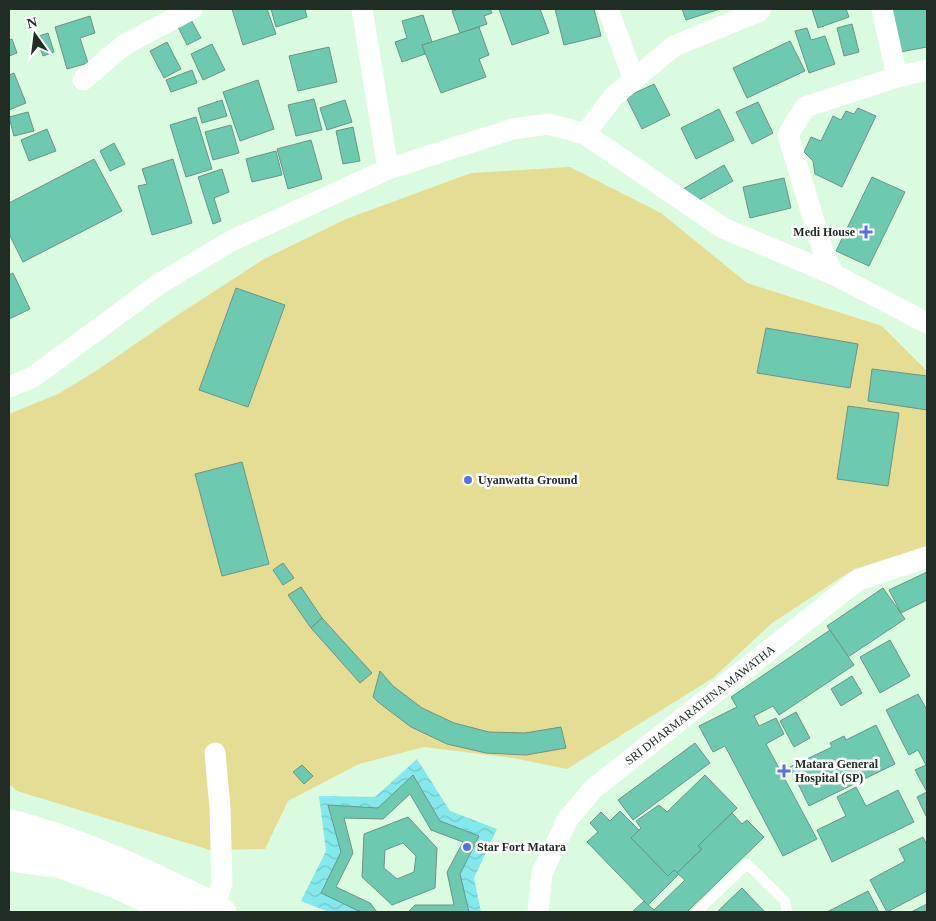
<svg xmlns="http://www.w3.org/2000/svg" width="936" height="921" viewBox="0 0 936 921" font-family="'Times New Roman',serif">
  <style>
    .green { fill: #e5dd94 }
    .water { fill: url(#water-waves) }
    .building { fill: #6ec9b1; stroke: #6b9388; fill-rule: evenodd }
    .lines { fill: none; stroke-linecap: round; stroke-linejoin: round }
    .lane { stroke: #fff; stroke-width: 10 }
    .street { stroke: #fff; stroke-width: 21 }
    .highway { stroke: #fff; stroke-width: 28 }
    .poi-dot { fill: #5471e6; stroke: #fff; stroke-width: 2 }
    .labels { text-anchor: middle; dominant-baseline: central; stroke-width: 5; stroke-linejoin: round; paint-order: stroke }
    .poi-label { font-size: 12px; font-weight: bold; fill: #212d24; stroke: #fff; text-anchor: start }
    .street-label { font-size: 12px; fill: #212d24; stroke: #fff }
  </style>
  <defs>
    <pattern id="water-waves" width="16" height="10" patternUnits="userSpaceOnUse" patternTransform="scale(1.25)"><rect width="16" height="10" fill="#84e9ed"/><path d="M0 5q4-4 8 0t8 0" fill="none" stroke="#72c8cb"/></pattern>
  </defs>
  <rect width="100%" height="100%" fill="#dbfbe1"/>
  <polygon class="green" points="570,167 661,213 747,283 882,326 927,371 927,546 854,569 772,623 713,678 567,769 513,758 424,747 359,764 288,801 265,849 210,850 17,791 9,784 9,414 58,394 96,371 173,318 264,259 346,219 471,173"/>
  <polygon class="water" points="417,759 450,811 497,829 474,878 481,912 469,912 460,874 479,836 440,821 413,775 378,808 328,805 341,852 321,893 361,912 329,912 301,901 326,851 319,796 375,797"/>
  <g class="building">
    <polygon points="232,9 267,9 276,34 243,45"/>
    <polygon points="271,9 305,9 307,17 276,27"/>
    <polygon points="459,9 490,9 492,13 484,16 487,24 460,33 452,11"/>
    <polygon points="499,9 540,9 549,33 512,45"/>
    <polygon points="555,9 594,9 601,36 564,45"/>
    <polygon points="682,9 720,9 686,20"/>
    <polygon points="812,9 846,9 849,17 818,28"/>
    <polygon points="891,9 927,9 927,47 900,52"/>
    <polygon points="423,15 432,42 422,45 425,54 402,62 395,42 407,38 402,21"/>
    <polygon points="90,16 95,33 80,38 88,63 67,69 55,27"/>
    <polygon points="190,18 201,38 187,45 177,25"/>
    <polygon points="852,24 859,52 844,56 837,28"/>
    <polygon points="479,27 489,55 479,59 486,77 441,93 422,45"/>
    <polygon points="807,28 811,40 825,36 835,64 809,73 795,31"/>
    <polygon points="48,33 54,52 43,56 36,37"/>
    <polygon points="12,39 17,53 9,56 9,40"/>
    <polygon points="790,41 805,71 747,98 733,68"/>
    <polygon points="167,42 181,69 164,78 150,51"/>
    <polygon points="212,44 225,70 203,80 191,54"/>
    <polygon points="329,47 337,82 298,91 289,56"/>
    <polygon points="192,70 197,83 171,92 166,80"/>
    <polygon points="14,73 26,103 9,110 9,75"/>
    <polygon points="258,80 274,129 240,141 223,92"/>
    <polygon points="654,84 670,115 642,129 626,97"/>
    <polygon points="314,99 322,130 296,136 288,105"/>
    <polygon points="222,100 227,116 202,123 198,108"/>
    <polygon points="345,100 352,122 327,130 320,108"/>
    <polygon points="758,102 773,133 752,144 736,112"/>
    <polygon points="858,108 876,116 842,187 815,174 813,161 804,152 811,137 821,141 833,116 841,120 846,111 854,114"/>
    <polygon points="719,109 734,140 696,159 681,128"/>
    <polygon points="28,112 34,131 14,136 9,117"/>
    <polygon points="196,117 212,169 186,177 170,125"/>
    <polygon points="231,125 239,153 213,160 205,132"/>
    <polygon points="353,127 360,161 343,164 336,131"/>
    <polygon points="47,129 56,151 29,161 21,140"/>
    <polygon points="311,140 322,179 288,189 277,149"/>
    <polygon points="114,143 125,164 110,171 100,151"/>
    <polygon points="276,151 282,175 252,182 246,159"/>
    <polygon points="94,159 122,211 23,262 9,234 9,203"/>
    <polygon points="173,159 192,223 152,235 138,186 147,184 142,169"/>
    <polygon points="724,165 733,181 692,204 683,189"/>
    <polygon points="222,169 229,192 214,198 221,221 213,224 198,177"/>
    <polygon points="872,177 905,192 869,266 836,251"/>
    <polygon points="784,178 791,208 750,218 743,187"/>
    <polygon points="13,273 30,309 9,319 9,275"/>
    <polygon points="236,288 285,305 248,407 199,390"/>
    <polygon points="766,328 858,344 850,388 757,373"/>
    <polygon points="872,369 927,376 927,410 868,401"/>
    <polygon points="848,406 899,413 888,486 837,479"/>
    <polygon points="242,462 269,564 222,576 195,474"/>
    <polygon points="283,563 294,578 283,585 273,570"/>
    <polygon points="927,572 927,600 901,613 889,590"/>
    <polygon points="301,587 322,618 311,628 288,595"/>
    <polygon points="883,588 905,619 848,657 827,626"/>
    <polygon points="322,618 372,673 360,683 311,628"/>
    <polygon points="830,630 854,665 779,715 773,706 754,716 759,726 776,718 784,734 766,744 817,839 783,856 725,746 713,752 699,726 737,707 731,697"/>
    <polygon points="890,640 910,676 880,693 860,657"/>
    <polygon points="380,671 393,686 422,708 454,723 489,732 525,733 561,727 566,748 526,755 486,753 447,744 411,727 378,702 373,697"/>
    <polygon points="852,676 862,693 841,706 831,689"/>
    <polygon points="918,694 927,710 927,816 926,816 917,797 927,792 915,770 926,765 918,750 909,755 886,710"/>
    <polygon points="796,712 810,738 794,747 780,721"/>
    <polygon points="876,725 895,764 809,806 790,767 832,747 830,743 844,736 846,740"/>
    <polygon points="695,743 710,763 633,820 618,800"/>
    <polygon points="302,765 313,776 304,784 293,772"/>
    <polygon points="413,775 440,821 479,836 460,874 469,912 408,912 415,905 454,905 447,872 463,842 431,830 410,794 383,819 344,818 353,853 336,887 370,903 377,912 361,912 321,893 341,852 328,805 378,808"/>
    <polygon points="705,775 737,808 698,846 702,849 677,873 674,870 668,876 631,838 641,828 636,821 659,805 667,812"/>
    <polygon points="856,787 866,806 898,790 914,822 832,862 817,830 846,816 837,797"/>
    <polygon points="620,811 639,830 631,838 668,876 674,870 679,874 648,905 587,842 598,832 590,823 601,812 610,821"/>
    <polygon points="732,813 742,824 747,820 764,837 687,912 632,912 644,901 654,910 685,880 677,873 702,849 698,846"/>
    <path d="M408 817 437 848 435 888 392 905 362 877 364 834ZM403 843 416 856 414 872 397 879 384 868 385 850Z"/>
    <polygon points="923,837 927,845 927,891 887,912 870,880 905,861 899,849"/>
    <polygon points="742,888 765,912 717,912"/>
    <polygon points="868,891 879,912 827,912"/>
    <polygon points="927,904 927,912 911,912"/>
  </g>
  <g class="lines">
    <g class="lane">
      <polyline points="9,866 48,872"/>
      <polyline points="697,912 747,864 785,901 787,912"/>
    </g>
    <g class="street">
      <polyline points="362,9 388,169"/>
      <polyline points="608,9 634,80"/>
      <polyline points="882,9 897,77"/>
      <polyline points="83,80 124,45 192,9"/>
      <polyline points="585,134 613,97 674,46 760,11"/>
      <polyline points="833,274 823,251 788,135 805,107 897,77 927,70"/>
      <polyline points="9,387 33,377 159,284 231,241 388,169 513,129 548,124 585,134 723,228 833,274 927,323"/>
      <polyline points="214,906 222,884 220,808 215,753"/>
      <polyline points="538,912 542,873 567,820 593,789 858,580 927,557"/>
    </g>
    <g class="highway">
      <path d="M9 823C81 841 147 874 214 906L222 912"/>
      <polyline points="9,848 46,859 115,884 176,912"/>
    </g>
  </g>
  <g class="poi-dot">
    <path d="M863.5 224.5h5v5h5v5h-5v5h-5v-5h-5v-5h5z"/>
    <circle cx="468" cy="480" r="5"/>
    <path d="M781.5 763.5h5v5h5v5h-5v5h-5v-5h-5v-5h5z"/>
    <circle cx="467" cy="847" r="5"/>
  </g>
  <g class="labels">
    <g class="poi-label">
      <text x="855" y="232" text-anchor="end">Medi House</text>
      <text x="478" y="480">Uyanwatta Ground</text>
      <text x="795" y="764">Matara General<tspan x="795" dy="14">Hospital (SP)</tspan></text>
      <text x="477" y="847">Star Fort Matara</text>
    </g>
    <g class="street-label">
      <text transform="translate(700 705) rotate(-38)">SRI DHARMARATHNA MAWATHA</text>
    </g>
  </g>
  <rect width="936" height="921" fill="none" stroke="#212d24" stroke-width="20"/>
  <g transform="translate(35 35) rotate(346)" stroke="#ffffff" stroke-width="4" paint-order="stroke">
  <path d="M0-4L9 19L0 12L-9 19Z" fill="#212d24"/>
  <text y="-8" font-size="14" font-weight="bold" text-anchor="middle" fill="#212d24">N</text>
  </g>
</svg>
